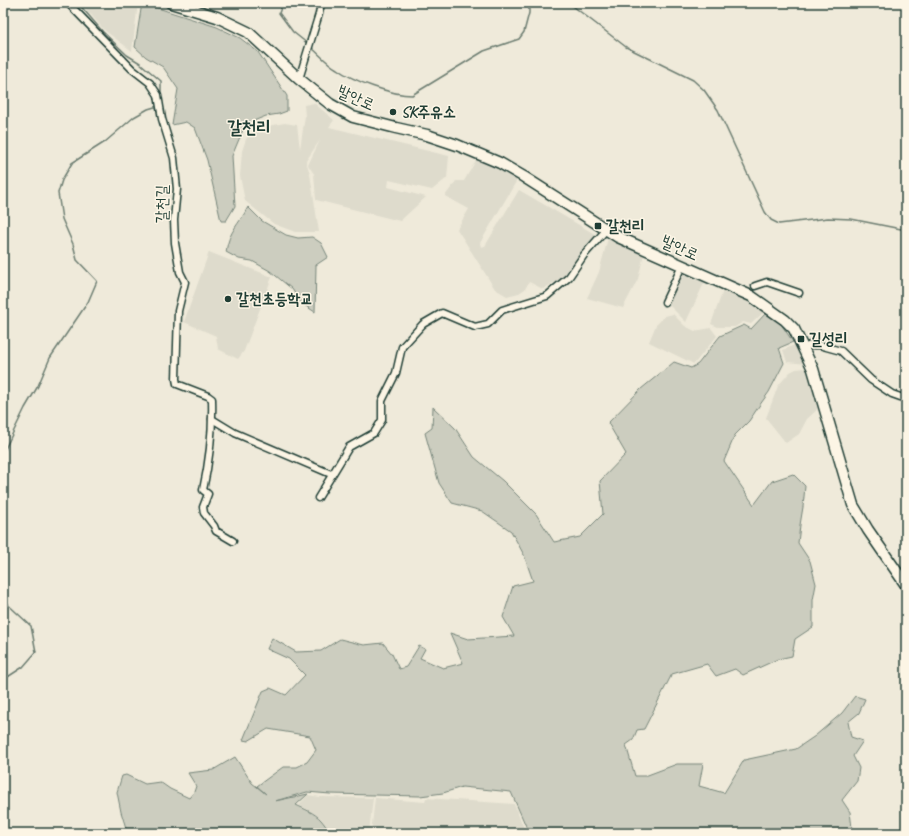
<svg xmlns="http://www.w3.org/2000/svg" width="909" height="836" viewBox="0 0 909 836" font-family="Caveat,'Poor Story',sans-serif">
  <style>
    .built { fill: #dedbcc }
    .green { fill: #cccdbf; stroke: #76857a }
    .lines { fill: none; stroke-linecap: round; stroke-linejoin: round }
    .stream { stroke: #6c7d71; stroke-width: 1.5 }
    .minor-casing { stroke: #1f3d34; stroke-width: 9 }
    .primary-casing { stroke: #1f3d34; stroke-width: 13 }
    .minor { stroke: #fcf5e5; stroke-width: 6 }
    .primary { stroke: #fcf5e5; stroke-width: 10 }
    .poi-dot { fill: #1f3d34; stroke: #fcf5e5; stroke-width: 1.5 }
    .labels { text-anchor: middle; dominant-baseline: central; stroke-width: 3; stroke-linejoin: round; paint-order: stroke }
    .street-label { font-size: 16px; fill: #1f3d34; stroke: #fcf5e5 }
    .poi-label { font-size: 16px; font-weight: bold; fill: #1f3d34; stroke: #fcf5e5; text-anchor: start }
    .quarter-label { font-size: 18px; font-weight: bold; fill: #1f3d34; stroke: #fcf5e5 }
  </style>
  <rect width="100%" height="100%" fill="#efeada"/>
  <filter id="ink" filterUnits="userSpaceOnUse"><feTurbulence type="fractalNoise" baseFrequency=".025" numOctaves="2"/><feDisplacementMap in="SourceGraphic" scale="8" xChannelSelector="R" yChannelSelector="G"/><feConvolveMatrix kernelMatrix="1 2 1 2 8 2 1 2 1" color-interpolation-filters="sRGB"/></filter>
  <g filter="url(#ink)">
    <g class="built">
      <polygon points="81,3 138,3 132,51 104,30"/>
      <polygon points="314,103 334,120 329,127 449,156 447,178 432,190 389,180 388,187 426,197 400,221 316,200 314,174 308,165 320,140 306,161 310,174 319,232 295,232 274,224 245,201 240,176 242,151 246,139 254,131 262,127 285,123 297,125 300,149 305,116 304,105"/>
      <polygon points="478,157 517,180 480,243 481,247 485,246 519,190 598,236 562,278 543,289 529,282 525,289 519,293 507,296 495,289 457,229 469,209 445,196 456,181 464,181"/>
      <polygon points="608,238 644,254 638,279 623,308 587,298 599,272"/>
      <polygon points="209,252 272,277 244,351 238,359 218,349 216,336 184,322"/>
      <polygon points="685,272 705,281 686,322 668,304"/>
      <polygon points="724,288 748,300 766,310 751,324 743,322 735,327 718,327 711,324"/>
      <polygon points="673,314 685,326 695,331 711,328 717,336 694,364 649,342 656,325 665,316"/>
      <polygon points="797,344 807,364 787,362 783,350"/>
      <polygon points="806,368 812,370 821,406 807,419 799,434 786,443 766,418 778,386 790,372 796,369"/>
      <polygon points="308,795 320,797 373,798 369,833 337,833 327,829 321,819 299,805"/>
      <polygon points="375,798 425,802 426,798 514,804 526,833 371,833"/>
    </g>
    <g class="green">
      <polygon points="142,3 217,27 240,38 258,52 287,96 287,111 279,114 266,116 251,122 242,132 232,156 235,206 226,221 221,221 207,160 195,128 186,122 172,125 178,89 163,67 146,57 135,47"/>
      <path d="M248 207 262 221 286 235 298 238 312 237 321 243 328 257 316 265 315 312 301 303 292 289 270 271 252 261 239 259 226 252C229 230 239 225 248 207Z"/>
      <path d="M766 313 779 321 793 342 779 348 784 363 769 392 759 406 749 421 735 435 724 461 754 505 772 481 793 474 805 486 803 507 800 525 798 543 810 561 816 584 813 600V627L795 639 792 656 778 659 743 675 735 669 716 676 707 664 672 674 644 729 637 730 633 740 626 745 635 776H645L677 764H703L699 786 724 793 744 760 796 749 815 736 842 713 855 696 865 699 859 713 848 722 851 737 863 741 853 756 859 768 857 781 842 800 850 812 852 828 851 833H529L511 792 462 787 443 793 420 796 330 794 307 792 275 801 308 794 296 805C304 809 315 813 321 820 326 826 327 829 334 833H123L126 828 121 812 117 792 122 776 126 775 145 784 160 782 170 789 189 798 194 792 196 786 188 773 213 770 235 757 252 783 266 794 257 786 283 767H297L307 762 316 750 310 736 268 729 248 741 243 740 263 691 270 688 286 695 305 675 289 659 267 649 272 638 296 652 321 651 340 639 364 645 383 643 392 654 399 669 406 667 419 646 425 649 420 658 443 668 463 663 450 633 468 639 514 636 503 617 513 586 533 581 524 555 511 531 482 511 452 503 439 483 425 433 432 428 433 407 455 428 474 457 503 481 536 514 554 542 580 537 603 514 600 481 626 454 608 423 641 389 674 362 691 368 698 364 720 336 744 325 751 329Z"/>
    </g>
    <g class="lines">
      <g class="stream">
        <polyline points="78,3 103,32 127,55 140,63 161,81 161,99"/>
        <polyline points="283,3 279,13 293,32 308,44"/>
        <polyline points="569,3 626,47 693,80 704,90 718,110 765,212 771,220 779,224 828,218 851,219 906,230"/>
        <path d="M311 47C319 54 328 64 337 69 353 81 392 95 412 95L484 51 519 39 524 32 529 13V3"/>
        <polyline points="3,453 25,408 38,386 50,358 88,302 97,281 77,260 73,244 62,219 58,193 62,180 72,163 105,142 134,117 148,109 158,106"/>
        <polyline points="3,600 31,626 36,652 23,667 3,680"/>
      </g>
      <defs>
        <g id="minor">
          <path d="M68 3 132 69 150 83 158 95 162 119 174 158 177 189 174 220 175 243 180 272 185 282 178 311 176 379 177 384 208 396 212 399C213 431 210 458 203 490L208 494 203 507 204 513 214 526 216 531 233 541"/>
          <polyline points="3,5 5,3"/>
          <polyline points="299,79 319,14 321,3"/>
          <polyline points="755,286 767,282 799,293"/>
          <polyline points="665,302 682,266"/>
          <polyline points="803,349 810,345 819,345 841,351 871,380 892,394 906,399"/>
          <polyline points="212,419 235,433 331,474"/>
          <polyline points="318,498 349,447 374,433 382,420 382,401 396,373 402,347 423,324 442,313 475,327 488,324 502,310 547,296 569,277 584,255 606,230"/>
        </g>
        <polyline id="primary" points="171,3 217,17 248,32 299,79 330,104 353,117 396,128 427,135 457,145 500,163 524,177 618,237 751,296 785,320 794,329 813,369 853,505 868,530 906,585"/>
      </defs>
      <use href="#minor" class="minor-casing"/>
      <use href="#primary" class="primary-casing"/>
      <use href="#minor" class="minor"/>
      <use href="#primary" class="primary"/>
    </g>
  </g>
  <g class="poi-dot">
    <circle cx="393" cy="112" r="4"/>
    <rect x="594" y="222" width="8" height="8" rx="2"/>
    <circle cx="228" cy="299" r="4"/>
    <rect x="797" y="335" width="8" height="8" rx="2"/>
  </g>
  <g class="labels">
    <g class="street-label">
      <text transform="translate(356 98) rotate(24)">발안로</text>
      <text transform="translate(162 204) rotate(-89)">갈천길</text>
      <text transform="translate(680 248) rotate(24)">발안로</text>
    </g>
    <g class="poi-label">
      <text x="401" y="112">SK주유소</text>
      <text x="606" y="226">갈천리</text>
      <text x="236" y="299">갈천초등학교</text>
      <text x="809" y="339">길성리</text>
    </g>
    <g class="quarter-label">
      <text x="249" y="127">갈천리</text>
    </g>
  </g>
  <rect width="909" height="836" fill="none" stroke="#fcf5e5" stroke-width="16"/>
  <rect x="8" y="8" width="893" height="820" fill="none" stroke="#1f3d34" stroke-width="1.5" filter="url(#ink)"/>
</svg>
